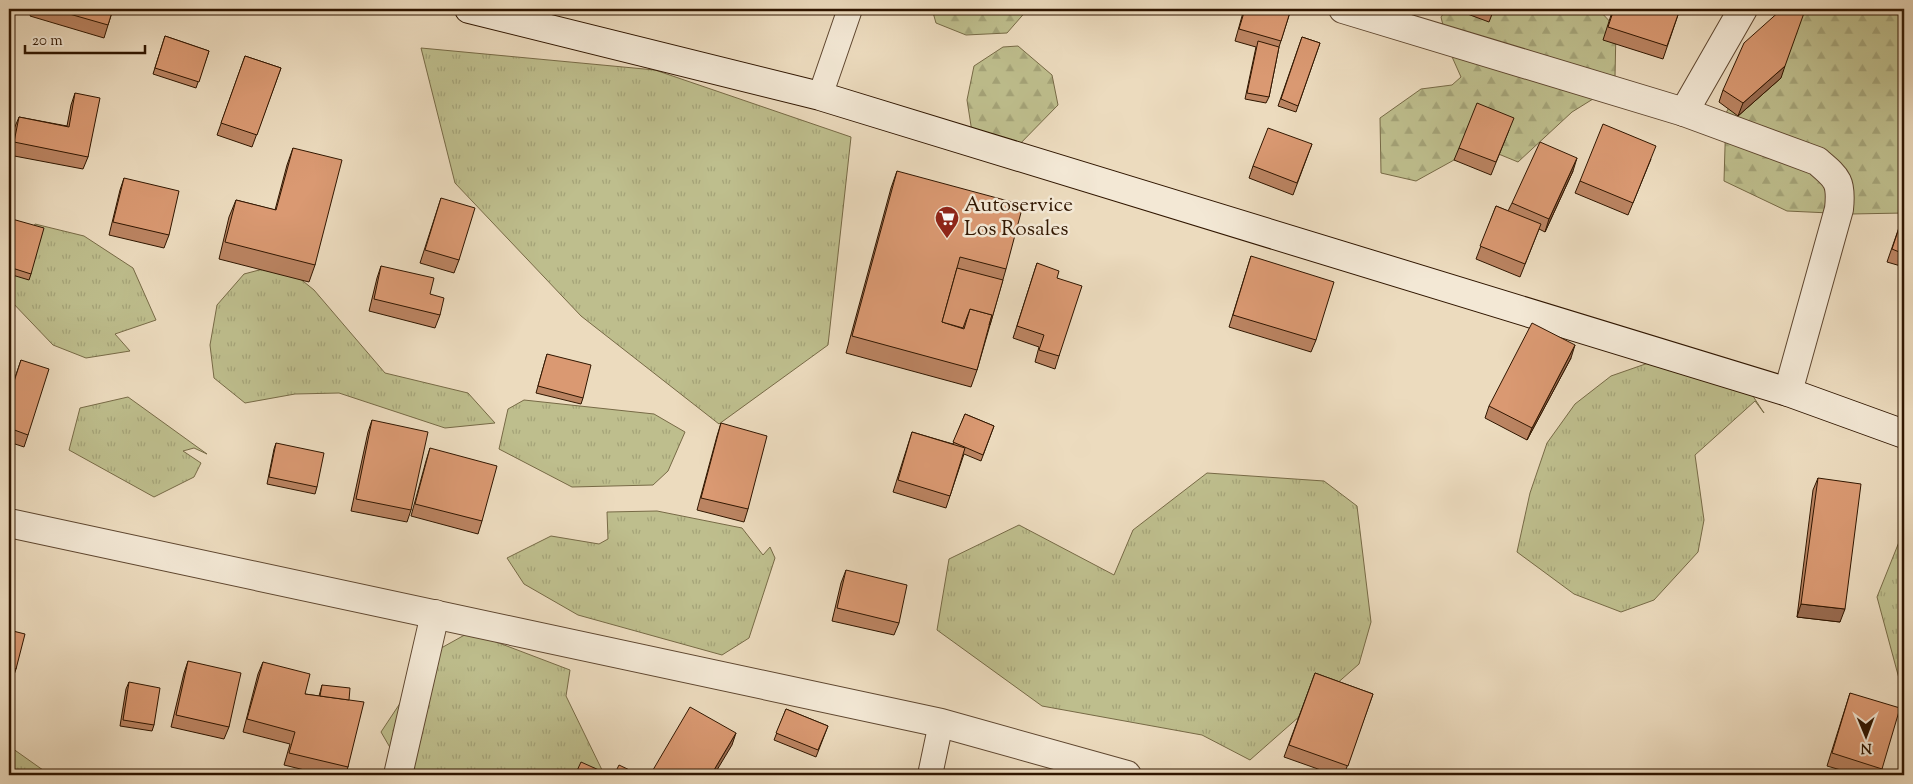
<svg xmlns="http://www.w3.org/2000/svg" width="1913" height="784" viewBox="0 0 1913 784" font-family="'Sorts Mill Goudy',serif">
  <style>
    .grass { fill: url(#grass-tufts); stroke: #776a46 }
    .forest { fill: url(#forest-firs); stroke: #776a46 }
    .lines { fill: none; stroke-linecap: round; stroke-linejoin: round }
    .lane-casing { stroke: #5f4730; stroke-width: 26 }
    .street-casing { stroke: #5f4730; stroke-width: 30 }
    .secondary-casing { stroke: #301600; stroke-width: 30 }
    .lane { stroke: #f3e8d5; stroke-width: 24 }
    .street { stroke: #f3e8d5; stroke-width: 28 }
    .secondary { stroke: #f3e8d5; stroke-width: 28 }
    .wall { fill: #bb8462; stroke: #301600 }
    .shaded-wall { fill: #996b50; stroke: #301600 }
    .building { fill: #da9972; stroke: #301600 }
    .labels { text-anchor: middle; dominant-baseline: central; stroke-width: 5; stroke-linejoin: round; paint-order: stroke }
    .poi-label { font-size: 21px; fill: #301600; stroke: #f3e8d5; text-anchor: start }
  </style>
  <defs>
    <pattern id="grass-tufts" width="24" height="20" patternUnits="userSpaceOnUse" patternTransform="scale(1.25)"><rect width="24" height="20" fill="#bebe8d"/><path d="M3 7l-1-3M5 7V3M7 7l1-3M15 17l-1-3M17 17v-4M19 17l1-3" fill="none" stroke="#a4a378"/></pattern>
    <pattern id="forest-firs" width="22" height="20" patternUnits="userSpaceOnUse" patternTransform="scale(1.25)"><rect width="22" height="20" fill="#bebe8d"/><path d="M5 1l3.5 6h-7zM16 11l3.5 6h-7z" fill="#a4a378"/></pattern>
  </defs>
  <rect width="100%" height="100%" fill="#ecdbbe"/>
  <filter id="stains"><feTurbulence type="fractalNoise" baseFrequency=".004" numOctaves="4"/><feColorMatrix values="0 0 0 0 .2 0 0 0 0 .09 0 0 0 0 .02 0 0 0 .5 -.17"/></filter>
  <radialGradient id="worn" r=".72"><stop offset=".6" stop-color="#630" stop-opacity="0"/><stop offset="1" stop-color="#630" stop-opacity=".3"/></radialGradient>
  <g class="grass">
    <polygon points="421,48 655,70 851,137 828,345 719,424 581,316 455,183"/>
    <path d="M35 224 84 236 133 268 156 320 115 334 130 351 86 358 53 345 9 299C9 266 19 252 35 224Z"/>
    <polygon points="282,264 314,290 385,373 468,393 495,423 445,428 339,393 295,394 245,403 214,378 210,345 217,305 244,274"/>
    <polygon points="1654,361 1749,390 1764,413 1755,401 1695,455 1704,520 1698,552 1654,600 1621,612 1574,594 1517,552 1530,493 1547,443 1575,404 1611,376"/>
    <polygon points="128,397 207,454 194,448 183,451 201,463 194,477 154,497 69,450 80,408"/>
    <polygon points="524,400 654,414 685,432 668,471 653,485 572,487 499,449 508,409"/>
    <polygon points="1207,473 1324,481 1357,506 1371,622 1359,664 1250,760 1202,735 1042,706 937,630 949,559 1019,525 1114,575 1133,530"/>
    <polygon points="657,511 742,528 763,555 770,547 775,558 749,638 722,655 578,615 524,584 507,558 551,536 599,544 608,539 607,512"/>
    <polygon points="1904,541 1904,697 1877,597 1899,542"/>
    <polygon points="470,632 570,670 566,696 603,772 588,775 406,775 381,732 434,652"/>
    <polygon points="9,746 50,775 9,775"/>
  </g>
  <g class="forest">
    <polygon points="932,9 1028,9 1007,33 966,35 936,23"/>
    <polygon points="1447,9 1598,9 1616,28 1615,77 1601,94 1572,112 1518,162 1484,148 1454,160 1416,181 1381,173 1380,118 1421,89 1452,85 1461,77 1449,50 1441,17"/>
    <polygon points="1781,9 1904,9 1904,213 1851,214 1787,211 1724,181 1726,113"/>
    <polygon points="1018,46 1052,75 1058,105 1013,151 974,145 967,100 974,66 1003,47"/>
  </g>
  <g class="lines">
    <defs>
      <g id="lane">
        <polyline points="820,96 850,9"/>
        <polyline points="930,775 941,723"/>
      </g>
      <g id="street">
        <path d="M1343 9 1684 112 1817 161C1837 178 1842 181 1839 209L1788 392"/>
        <polyline points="1684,112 1743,9"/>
        <polyline points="9,523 941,723 1127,775"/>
        <polyline points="398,775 435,614"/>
      </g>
      <polyline id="secondary" points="469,9 820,96 1788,392 1904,434"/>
    </defs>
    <use href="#lane" class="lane-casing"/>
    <use href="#street" class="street-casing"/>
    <use href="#secondary" class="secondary-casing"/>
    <use href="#lane" class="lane"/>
    <use href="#street" class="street"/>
    <use href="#secondary" class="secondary"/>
  </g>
  <g class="wall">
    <polygon points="32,9 113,9 104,38 30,16"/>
    <polygon points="776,9 792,9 790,13"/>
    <polygon points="1244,9 1291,9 1279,47 1269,97 1266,103 1245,99 1256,47 1235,41"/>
    <polygon points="1454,9 1494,9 1489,22"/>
    <polygon points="1613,9 1680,9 1663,59 1603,40"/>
    <polygon points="165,36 209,51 196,88 153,74"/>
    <polygon points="1302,37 1320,43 1296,112 1278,106"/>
    <polygon points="1904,52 1904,59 1902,58"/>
    <polygon points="245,56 281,68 252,147 217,135"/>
    <polygon points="1781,78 1738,116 1719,102 1723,90"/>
    <polygon points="75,93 88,157 83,169 9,155 14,129 19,117 67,126 71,105"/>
    <polygon points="1509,130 1491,175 1454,160 1459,148"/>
    <polygon points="1312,144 1293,195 1249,178 1253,166"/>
    <polygon points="293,148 315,265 309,282 219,259 229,217 236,200 275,210 287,165"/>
    <polygon points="1651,159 1628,215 1575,193 1580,181"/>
    <polygon points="897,171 1006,269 988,332 977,370 971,387 846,353 891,188"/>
    <polygon points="1573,171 1545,232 1539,229 1520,277 1476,259 1496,206 1508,211 1512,203"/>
    <polygon points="124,178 169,235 164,248 109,235 120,190"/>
    <polygon points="441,198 459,260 454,273 420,263"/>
    <polygon points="1904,213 1904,267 1887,262"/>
    <polygon points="12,219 31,274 29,280 9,274 9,229"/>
    <polygon points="1251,256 1316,340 1311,352 1229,327"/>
    <polygon points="1037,263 1057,278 1059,356 1055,369 1035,362 1039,347 1013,338"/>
    <polygon points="381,266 430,294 440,315 435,328 369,311 377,278"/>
    <polygon points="547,354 583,398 581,404 536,393"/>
    <polygon points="1571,358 1527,440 1485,418 1489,406"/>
    <polygon points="21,360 28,435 24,447 9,442 9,395"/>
    <polygon points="965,414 994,426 981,461 964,454 946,508 893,492 912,432 953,444"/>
    <polygon points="372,420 411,510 407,522 351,511 368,432"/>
    <polygon points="721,423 748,509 744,522 697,510 717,436"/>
    <polygon points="276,443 317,487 315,494 267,484 274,449"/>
    <polygon points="430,448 482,521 478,534 411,516 426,461"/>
    <polygon points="1818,478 1840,622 1797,617 1813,490"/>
    <polygon points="846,570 899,623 894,635 832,621 841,583"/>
    <polygon points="9,630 16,669 12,681 9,680"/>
    <polygon points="188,661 229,727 224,739 171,727 184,673"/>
    <polygon points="263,662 305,694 319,696 322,685 349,700 348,767 345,775 325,775 284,765 290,744 243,732 258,674"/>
    <polygon points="1315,673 1373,694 1344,775 1335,775 1284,757"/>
    <polygon points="129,682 154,725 152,731 120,726 126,689"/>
    <polygon points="1850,693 1882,769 1880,775 1858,775 1827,766"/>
    <polygon points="786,709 828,726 816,757 774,740"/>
  </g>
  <g class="shaded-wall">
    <polygon points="1785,66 1781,78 1738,116 1743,103"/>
    <polygon points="1577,158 1573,171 1545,232 1549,219"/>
    <polygon points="1575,345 1571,358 1527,440 1532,428"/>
    <polygon points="1801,604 1845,609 1840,622 1797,617"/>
    <polygon points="736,733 732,745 714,775 711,775"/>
  </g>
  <g class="building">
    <polygon points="52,9 113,9 108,25"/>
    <polygon points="1245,9 1291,9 1281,41 1239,29"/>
    <polygon points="1614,9 1680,9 1667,46 1608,27"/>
    <polygon points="1782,9 1790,9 1804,13 1785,66 1743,103 1723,90 1744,43"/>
    <polygon points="165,36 209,51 199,82 155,68"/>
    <polygon points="1302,37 1320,43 1298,106 1281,99"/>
    <polygon points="1258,41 1279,47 1269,97 1247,93"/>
    <polygon points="245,56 281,68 257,135 221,123"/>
    <polygon points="75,93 100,98 88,157 14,142 19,117 69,127"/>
    <polygon points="1477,103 1514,118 1496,162 1459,148"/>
    <polygon points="1603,124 1656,146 1633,203 1580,181"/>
    <polygon points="1268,128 1312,144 1297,183 1253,166"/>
    <polygon points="1540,142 1577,158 1549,219 1512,203"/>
    <polygon points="293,148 342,160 315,265 225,242 236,200 276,210"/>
    <polygon points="897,171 1023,205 1006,269 960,257 942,322 964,329 970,309 992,315 977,370 852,336"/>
    <polygon points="124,178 179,191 169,235 113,222"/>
    <polygon points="441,198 475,208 459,260 425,250"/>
    <polygon points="1496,206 1541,224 1525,264 1480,246"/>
    <polygon points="1904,213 1904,254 1892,249"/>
    <polygon points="12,219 44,228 31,274 9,267 9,231"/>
    <polygon points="1251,256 1334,282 1316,340 1233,315"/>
    <polygon points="1037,263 1059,271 1057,278 1082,286 1059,356 1039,350 1044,335 1017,326"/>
    <polygon points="381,266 434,278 430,294 444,298 440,315 374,299"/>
    <polygon points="957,268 1003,280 990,325 989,325 992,315 970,309 963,328 942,322"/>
    <polygon points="1532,323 1575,345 1532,428 1489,406"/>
    <polygon points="9,333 11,334 9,341"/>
    <polygon points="547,354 591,365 583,398 538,386"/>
    <polygon points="21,360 49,369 28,435 9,428 9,397"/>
    <polygon points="965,414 994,426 983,455 953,442"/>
    <polygon points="372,420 428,432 411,510 356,499"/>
    <polygon points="721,423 767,436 748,509 701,498"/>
    <polygon points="912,432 965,448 950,496 898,480"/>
    <polygon points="276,443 324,453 317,487 269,477"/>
    <polygon points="430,448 497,466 482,521 415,504"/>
    <polygon points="1818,478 1861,484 1845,609 1801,604"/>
    <polygon points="846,570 907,585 899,623 837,608"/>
    <polygon points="9,630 25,634 16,669 9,667"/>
    <polygon points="188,661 241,673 229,727 176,715"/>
    <polygon points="263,662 310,674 305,694 364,702 348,767 289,753 295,732 247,719"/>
    <polygon points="1315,673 1373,694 1348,766 1289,745"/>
    <polygon points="129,682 160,688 154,725 123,720"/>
    <polygon points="322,685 350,688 349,700 320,696"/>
    <polygon points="1850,693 1900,708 1882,769 1832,753"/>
    <polygon points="690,707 736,733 711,775 650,775"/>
    <polygon points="786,709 828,726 818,750 776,733"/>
    <polygon points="581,762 610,775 575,775"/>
    <polygon points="619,765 638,774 637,775 614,775"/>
  </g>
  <defs>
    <symbol id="supermarket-pin" viewBox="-11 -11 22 30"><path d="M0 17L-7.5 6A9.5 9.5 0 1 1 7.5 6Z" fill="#8f2418" stroke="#f3e8d5"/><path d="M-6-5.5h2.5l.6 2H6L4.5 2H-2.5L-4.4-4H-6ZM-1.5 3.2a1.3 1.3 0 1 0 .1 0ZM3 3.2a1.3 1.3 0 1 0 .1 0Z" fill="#fff"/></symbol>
  </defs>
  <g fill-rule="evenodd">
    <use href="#supermarket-pin" x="933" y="204" width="28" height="38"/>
  </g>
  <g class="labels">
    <g class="poi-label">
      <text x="964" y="206">Autoservice<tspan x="964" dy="24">Los Rosales</tspan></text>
    </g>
  </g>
  <rect width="1913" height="784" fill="none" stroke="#ecdbbe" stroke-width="30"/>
  <rect x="10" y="10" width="1893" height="764" fill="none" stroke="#301600" stroke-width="2.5"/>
  <rect x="15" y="15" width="1883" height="754" fill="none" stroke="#301600"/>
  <g transform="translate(1866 736) rotate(179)" stroke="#f3e8d5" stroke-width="4" paint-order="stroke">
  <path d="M0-4L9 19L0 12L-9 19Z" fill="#301600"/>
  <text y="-8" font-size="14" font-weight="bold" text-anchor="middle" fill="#301600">N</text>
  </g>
  <path d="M25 45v8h120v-8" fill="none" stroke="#301600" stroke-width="2.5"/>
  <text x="32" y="45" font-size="15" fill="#301600" stroke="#f3e8d5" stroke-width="4" paint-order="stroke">20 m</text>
  <rect width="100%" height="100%" filter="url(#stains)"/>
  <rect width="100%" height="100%" fill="url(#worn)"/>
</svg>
